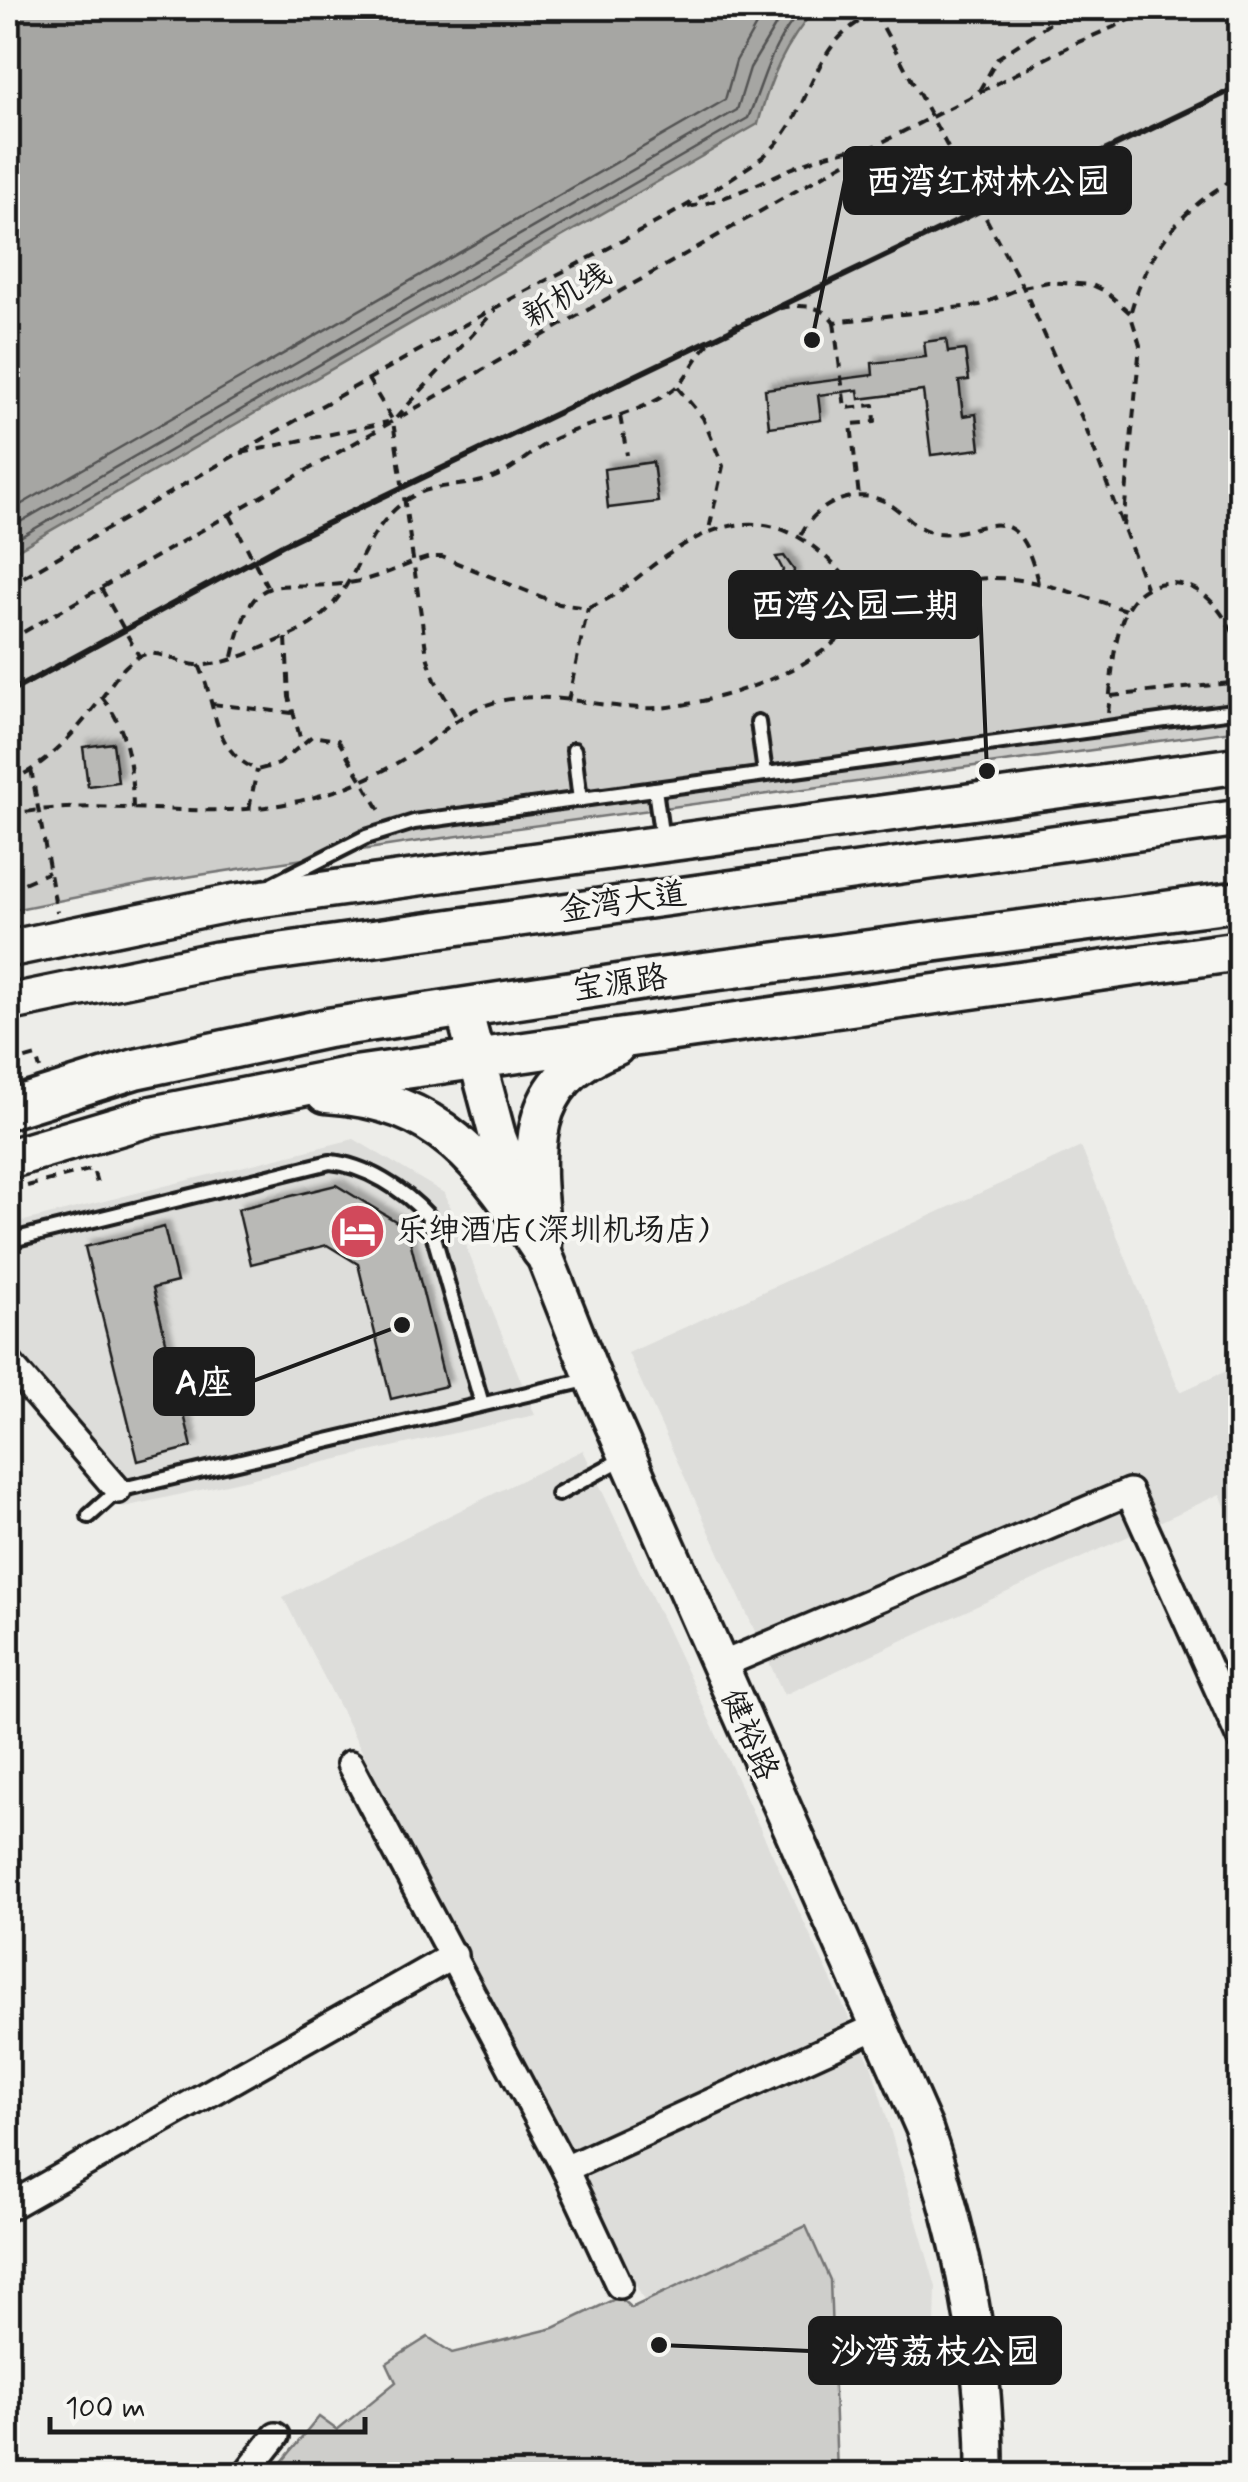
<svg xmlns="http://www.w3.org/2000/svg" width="1248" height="2482" viewBox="0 0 1248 2482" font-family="Mynerve,'LXGW WenKai TC',sans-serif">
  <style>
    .built { fill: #ddddda }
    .green { fill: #cececb; stroke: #757574; stroke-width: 2.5 }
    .water { fill: #a6a6a3; stroke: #6f6f6d; stroke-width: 2.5 }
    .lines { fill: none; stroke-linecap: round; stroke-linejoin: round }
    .shore { stroke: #535352; stroke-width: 2.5 }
    .building { fill: #b9b9b6; stroke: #1c1c1c; stroke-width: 2.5; filter: url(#shadow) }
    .lane-casing { stroke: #1c1c1c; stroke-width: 20 }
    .street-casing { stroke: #1c1c1c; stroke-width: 32 }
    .secondary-casing { stroke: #1c1c1c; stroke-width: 42 }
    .primary-casing { stroke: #1c1c1c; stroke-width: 45 }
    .path { stroke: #1c1c1c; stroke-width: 4; stroke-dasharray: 10 8; stroke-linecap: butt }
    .lane { stroke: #f6f6f2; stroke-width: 12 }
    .street { stroke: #f6f6f2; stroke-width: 25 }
    .secondary { stroke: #f6f6f2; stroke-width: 35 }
    .primary { stroke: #f6f6f2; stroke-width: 38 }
    .rail { stroke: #1c1c1c; stroke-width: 6 }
    .labels { text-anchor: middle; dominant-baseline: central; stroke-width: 8; stroke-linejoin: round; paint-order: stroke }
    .street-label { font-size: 32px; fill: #1c1c1c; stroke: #f6f6f2 }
    .poi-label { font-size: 32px; fill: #1c1c1c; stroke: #f6f6f2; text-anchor: start }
    .leader { fill: none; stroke: #1c1c1c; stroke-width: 4 }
    .callout-dot { fill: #1c1c1c; stroke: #f6f6f2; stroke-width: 4 }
    .callout { fill: #1c1c1c; stroke: #1c1c1c; stroke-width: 4 }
    .callout-label { font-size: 35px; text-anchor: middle; font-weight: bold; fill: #fff }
  </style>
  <defs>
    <filter id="shadow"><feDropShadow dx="5.5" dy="-5.5" stdDeviation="2.5" flood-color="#0004"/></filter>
  </defs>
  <rect width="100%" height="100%" fill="#edede9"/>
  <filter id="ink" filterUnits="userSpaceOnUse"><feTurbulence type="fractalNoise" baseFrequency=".01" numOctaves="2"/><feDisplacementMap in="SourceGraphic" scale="20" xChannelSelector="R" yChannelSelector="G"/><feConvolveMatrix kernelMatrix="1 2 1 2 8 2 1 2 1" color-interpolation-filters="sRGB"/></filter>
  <g filter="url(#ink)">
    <g class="built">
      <polygon points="354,1139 444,1193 535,1415 124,1507 8,1379 8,1225"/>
      <polygon points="1081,1147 1180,1392 1240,1365 1240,1542 1220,1494 784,1695 628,1353"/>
      <polygon points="583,1450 872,2067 936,2287 934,2367 836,2368 830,2280 806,2226 644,2301 283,1597"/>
    </g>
    <g class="green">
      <polygon points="755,8 1240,8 1240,730 407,843 148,883 8,911 8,520"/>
      <polygon points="806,2226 830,2280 837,2474 272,2474 319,2417 337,2430 396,2382 387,2363 428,2337 452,2353 554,2328 619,2297 631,2308"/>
    </g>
    <path class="water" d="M8 8H816C785 44 770 78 758 124L8 555Z"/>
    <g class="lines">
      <g class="shore">
        <polyline points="8,512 725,100 736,61 766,8"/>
        <polyline points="8,529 737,110 750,68 786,8"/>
        <path d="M8 544 748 118C767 73 769 47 803 8"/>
      </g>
    </g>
    <g class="building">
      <polygon points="946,339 948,352 965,350 969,380 959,381 963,416 976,414 980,449 931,455 923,391 859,399 858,390 818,395 821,420 769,427 765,389 873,375 872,363 926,357 924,342"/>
      <polygon points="653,462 658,502 608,508 604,469"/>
      <polygon points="784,556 794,570 792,582 799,597 816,602 835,618 832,626 837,630 833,638 811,627 805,611 788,609 777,588 783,570 776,557"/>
      <polygon points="113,743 118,782 88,786 83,747"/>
      <polygon points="336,1185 407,1228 446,1386 391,1399 358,1264 327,1245 251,1264 238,1209"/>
      <polygon points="164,1227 177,1282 153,1288 192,1447 138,1461 85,1247"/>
    </g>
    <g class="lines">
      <defs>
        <g id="lane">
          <polyline points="758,722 765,773"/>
          <polyline points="574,750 580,800"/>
          <polyline points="662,840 655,789 1240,710"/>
          <polyline points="273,884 366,837 414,822 655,789"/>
          <path d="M8 1241 330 1162C365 1165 405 1190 428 1216L482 1404"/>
          <polyline points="558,1494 626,1457"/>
          <polyline points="89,1516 118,1490 591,1379"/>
        </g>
        <g id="street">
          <polyline points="8,1362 118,1490"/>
          <polyline points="719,1666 1129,1492 1240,1738"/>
          <polyline points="350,1764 565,2169 619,2285"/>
          <polyline points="565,2169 878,2026"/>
          <polyline points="8,2207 454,1955"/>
          <polyline points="246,2474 276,2436"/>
        </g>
        <g id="secondary">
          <polyline points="8,949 236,902 1240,765"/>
          <polyline points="8,1003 217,960 1240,818"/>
          <path d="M463 1007 498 1138 593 1378 924 2128C963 2241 986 2355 985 2474"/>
        </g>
        <g id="primary">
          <path d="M326 1093C440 1100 484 1162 542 1251"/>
          <polyline points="8,1109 135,1069 328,1028 651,979 1240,901"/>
          <polyline points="8,1159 152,1116 348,1077 1240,951"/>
          <path d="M542 1244C533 1160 520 1081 615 1046"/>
        </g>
      </defs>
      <use href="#lane" class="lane-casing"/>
      <use href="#street" class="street-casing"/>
      <use href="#secondary" class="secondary-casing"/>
      <use href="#primary" class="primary-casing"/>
      <g class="path">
        <polyline points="963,8 1012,8"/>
        <polyline points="875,12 1023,287 1082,418 1146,587"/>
        <polyline points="979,91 998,58 1073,8"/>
        <path d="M688 207C752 197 802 151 867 148"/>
        <path d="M1131 311C1148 250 1183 205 1240 176"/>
        <polyline points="834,322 845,408 874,405 875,422 851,424 859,497"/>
        <polyline points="368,379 393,421 427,656 435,680 457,718"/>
        <polyline points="677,387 703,418 723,466 708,534"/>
        <polyline points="620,416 627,455"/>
        <polyline points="396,418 495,310"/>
        <polyline points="241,453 388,422"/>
        <polyline points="230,515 267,586"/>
        <path d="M801 535C815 503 859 484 891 505 903 513 914 526 928 531 976 546 1015 482 1038 583"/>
        <path d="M8 586C169 493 330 400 493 309 581 260 674 219 757 161 820 117 801 34 890 8"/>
        <polyline points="101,588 139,656"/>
        <polyline points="286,638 289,697 301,741"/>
        <polyline points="8,641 871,148 1074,44 1158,8"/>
        <path d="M233 657C254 560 275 594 349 583 377 579 403 565 430 557H442L559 604 588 608C618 598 640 573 666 556 762 490 814 534 875 612"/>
        <path d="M199 665C217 704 211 750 257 770L279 764 312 736 338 740 382 814"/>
        <polyline points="1111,696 1240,682"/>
        <path d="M102 697C129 731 132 767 133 809"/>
        <polyline points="568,701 588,608"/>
        <polyline points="212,704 292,713"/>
        <path d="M1108 713C1112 681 1112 643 1125 613 1138 581 1175 574 1203 594 1219 606 1230 627 1240 644"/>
        <polyline points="31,769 57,912"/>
        <path d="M8 781C45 769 80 727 103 696 113 682 122 666 138 657 156 647 176 663 196 665 225 667 263 647 289 636 361 605 352 540 405 501 432 481 464 489 492 478 515 470 533 449 556 438 594 420 641 415 675 388 689 377 696 354 712 341 738 319 810 286 834 322L980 305 1023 287 1048 282 1092 285 1105 291 1130 313 1140 345 1123 527"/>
        <polyline points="249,809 257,770"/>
        <path d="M8 815C102 795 200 823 294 802 341 792 379 776 419 749 440 735 457 717 481 707 544 681 609 717 675 706 717 700 767 684 804 663 831 648 852 626 878 610 910 591 957 578 994 578 1039 578 1084 597 1126 610"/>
        <polyline points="8,890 49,872"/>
        <polyline points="8,1064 36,1056 40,1069"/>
        <polyline points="27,1186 93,1169 98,1187"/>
      </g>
      <use href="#lane" class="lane"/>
      <use href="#street" class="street"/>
      <use href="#secondary" class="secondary"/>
      <use href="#primary" class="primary"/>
      <polyline class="rail" points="8,693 282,545 1240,86"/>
    </g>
  </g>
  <defs>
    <symbol id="hotel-disc" viewBox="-11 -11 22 22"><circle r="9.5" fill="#d1495b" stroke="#f6f6f2"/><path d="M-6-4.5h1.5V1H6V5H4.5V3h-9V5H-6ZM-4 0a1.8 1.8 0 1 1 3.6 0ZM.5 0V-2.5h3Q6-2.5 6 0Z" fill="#fff"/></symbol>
  </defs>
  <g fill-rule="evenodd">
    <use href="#hotel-disc" x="326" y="1200" width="63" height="63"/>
  </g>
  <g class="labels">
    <g class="street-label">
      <text transform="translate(567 296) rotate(-30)">新机线</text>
      <text transform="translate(623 903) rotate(-8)">金湾大道</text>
      <text transform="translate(620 984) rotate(-8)">宝源路</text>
      <text transform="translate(749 1735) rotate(66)">健裕路</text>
    </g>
    <g class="poi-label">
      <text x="396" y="1231">乐绅酒店(深圳机场店)</text>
    </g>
  </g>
  <path class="leader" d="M812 340L845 180M987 771L980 605M402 1325L253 1381M659 2345L810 2351"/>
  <g class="callout-dot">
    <circle cx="812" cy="340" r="10"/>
    <circle cx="987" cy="771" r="10"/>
    <circle cx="402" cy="1325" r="10"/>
    <circle cx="659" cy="2345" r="10"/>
  </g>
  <g class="callout">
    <rect x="845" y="148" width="285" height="65" rx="10"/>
    <rect x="730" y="572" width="250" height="65" rx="10"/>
    <rect x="155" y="1349" width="98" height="65" rx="10"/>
    <rect x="810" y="2318" width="250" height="65" rx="10"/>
  </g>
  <g class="callout-label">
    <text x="988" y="193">西湾红树林公园</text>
    <text x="855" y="617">西湾公园二期</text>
    <text x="204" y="1394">A座</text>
    <text x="935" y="2363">沙湾荔枝公园</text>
  </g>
  <rect width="1248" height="2482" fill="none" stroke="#f6f6f2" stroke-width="40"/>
  <rect x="20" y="20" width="1208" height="2442" fill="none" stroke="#1c1c1c" stroke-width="4" filter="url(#ink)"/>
  <path d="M50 2417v15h315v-15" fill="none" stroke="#1c1c1c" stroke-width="5"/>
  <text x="65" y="2417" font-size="30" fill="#1c1c1c" stroke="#f6f6f2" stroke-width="8" paint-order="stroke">100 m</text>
</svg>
